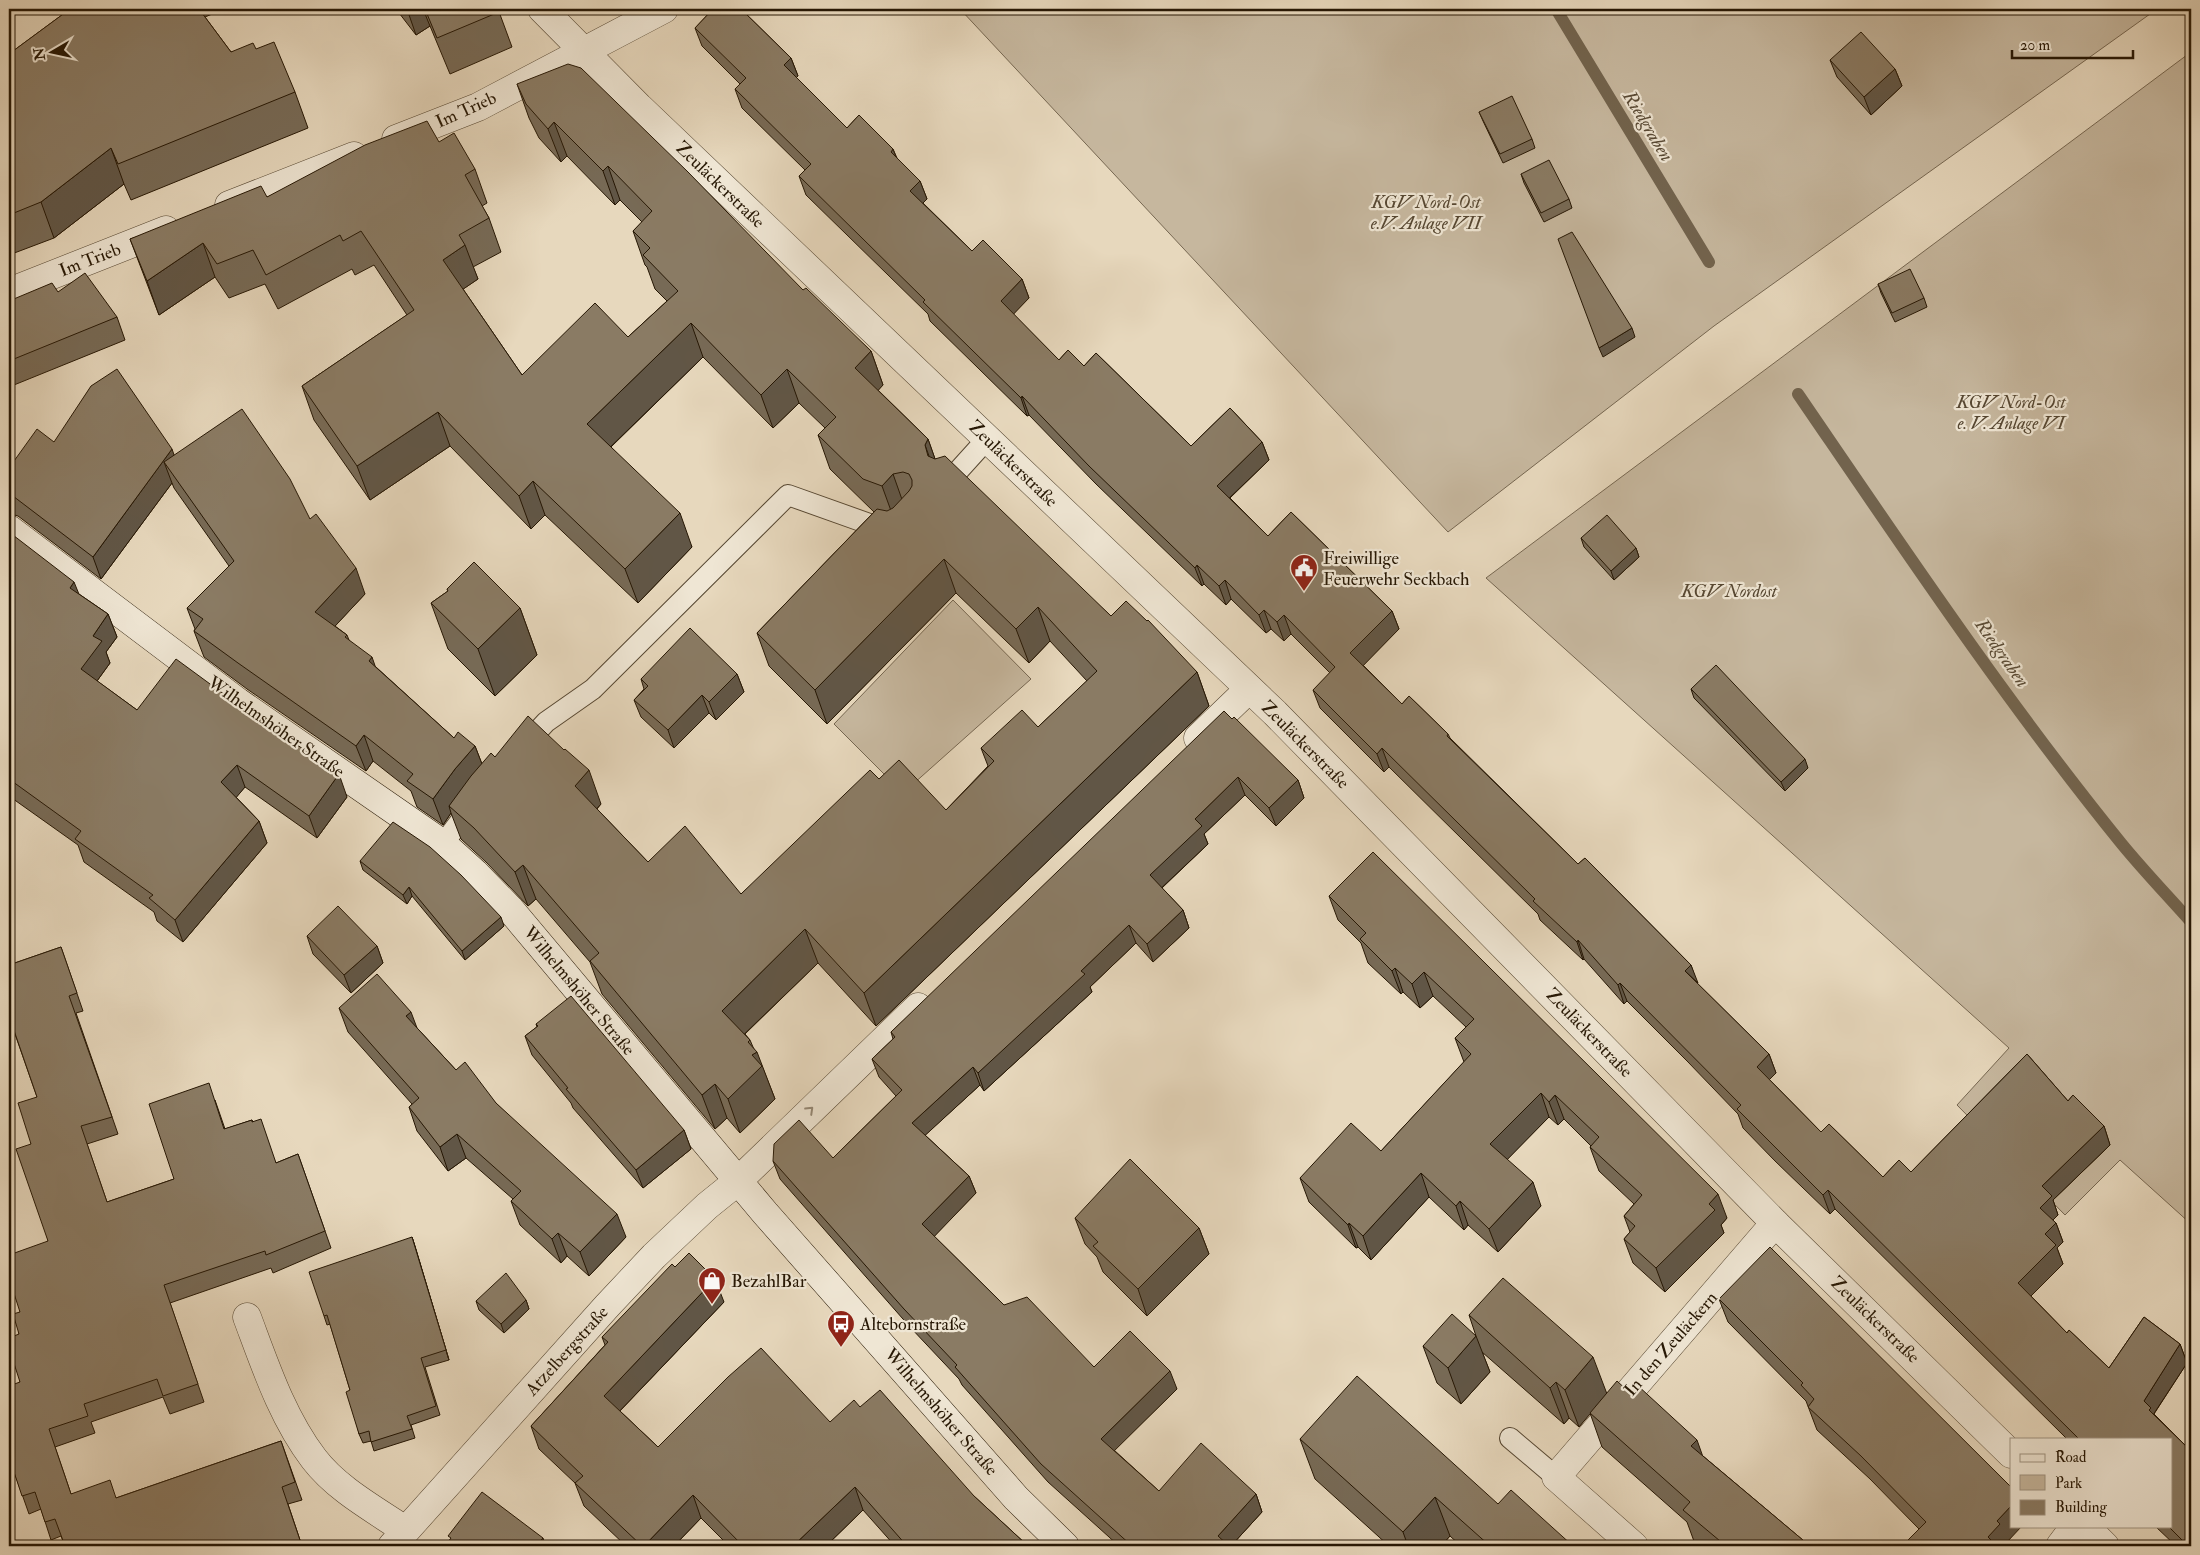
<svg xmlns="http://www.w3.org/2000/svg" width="2200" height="1555" viewBox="0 0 2200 1555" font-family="'IM FELL Double Pica',serif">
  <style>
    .green { fill: #c6b79e; stroke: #766751 }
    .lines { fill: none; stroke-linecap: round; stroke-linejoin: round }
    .stream { stroke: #72634d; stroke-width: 12 }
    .service-casing { stroke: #564732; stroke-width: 22 }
    .minor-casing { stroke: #564732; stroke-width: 29 }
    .secondary-casing { stroke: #261704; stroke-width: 29 }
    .service { stroke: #efe6d4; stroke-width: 20 }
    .minor { stroke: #efe6d4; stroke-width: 28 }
    .secondary { stroke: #efe6d4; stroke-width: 28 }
    .wall { fill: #776a56; stroke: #261704 }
    .shaded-wall { fill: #615646; stroke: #261704 }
    .building { fill: #8a7b64; stroke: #261704 }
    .oneway { stroke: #958976 }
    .labels { text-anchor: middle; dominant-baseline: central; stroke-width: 4.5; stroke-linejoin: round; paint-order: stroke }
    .street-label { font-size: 18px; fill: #261704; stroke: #efe6d4 }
    .park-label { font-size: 18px; font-style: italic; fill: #564732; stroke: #efe6d4 }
    .poi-label { font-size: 18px; fill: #261704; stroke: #efe6d4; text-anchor: start }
    .water-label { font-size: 19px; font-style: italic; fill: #594a35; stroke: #efe6d4 }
  </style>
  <rect width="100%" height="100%" fill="#e7d8bd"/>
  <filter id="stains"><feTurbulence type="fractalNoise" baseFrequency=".004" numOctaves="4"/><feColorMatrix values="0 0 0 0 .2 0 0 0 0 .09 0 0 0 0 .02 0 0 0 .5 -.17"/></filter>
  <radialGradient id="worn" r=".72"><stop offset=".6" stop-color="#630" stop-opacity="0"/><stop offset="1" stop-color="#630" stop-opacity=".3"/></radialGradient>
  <g class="green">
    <polygon points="960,9 2157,9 1714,326 1448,532"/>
    <polygon points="2191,52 2191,1224 2120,1160 2065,1215 1957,1105 2009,1048 1486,578"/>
    <polygon points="953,600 1031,679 903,793 834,724"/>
  </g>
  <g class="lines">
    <g class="stream">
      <polyline points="1556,9 1709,262"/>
      <path d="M1798 394C1902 546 2005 700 2121 843 2143 870 2168 896 2191 922"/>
    </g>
    <defs>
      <g id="service">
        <polyline points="949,481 987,439"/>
        <polyline points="522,748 546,722 593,689 788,495 889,531"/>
        <polyline points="443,844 473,804"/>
        <polyline points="1510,1438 1556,1477"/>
      </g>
      <g id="minor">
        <polyline points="542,9 639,107 1275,713 1775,1223 2011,1454"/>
        <polyline points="396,139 478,107 664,9"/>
        <polyline points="229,205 354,156"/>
        <polyline points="9,292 166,230"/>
        <polyline points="1198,738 1249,689"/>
        <path d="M247 1317C265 1365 282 1417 314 1459 337 1489 374 1509 405 1530"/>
        <polyline points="2085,1526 2105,1546"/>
        <polyline points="392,1546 607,1306 654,1256 707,1206 738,1181 918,1007"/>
        <polyline points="1634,1546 1556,1477 1775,1223"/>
        <polyline points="2060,1546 2075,1526"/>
      </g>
      <polyline id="secondary" points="9,529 238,702 443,844 475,873 510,909 765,1213 1016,1498 1065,1546"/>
    </defs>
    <use href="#service" class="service-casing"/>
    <use href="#minor" class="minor-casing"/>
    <use href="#secondary" class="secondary-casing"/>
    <use href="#service" class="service"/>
    <use href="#minor" class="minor"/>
    <use href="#secondary" class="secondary"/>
  </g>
  <g class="wall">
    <polygon points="70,9 224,9 205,17 231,52 256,49 295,92 308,128 131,200 124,184 54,238 9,255 9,54"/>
    <polygon points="396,9 498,9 512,47 450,74 430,26 416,35"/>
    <polygon points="579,9 585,9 581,11"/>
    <polygon points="713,9 741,9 791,58 798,76 796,78 847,128 859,115 893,149 897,158 920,181 927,199 923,203 972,251 983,240 1022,279 1029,298 1013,314 1059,360 1068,350 1084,366 1096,353 1191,446 1230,408 1262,442 1269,460 1230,498 1268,536 1291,512 1392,611 1399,629 1363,665 1402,704 1409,696 1448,734 1450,738 1578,864 1585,858 1691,965 1697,983 1769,1054 1776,1073 1769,1079 1821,1132 1829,1124 1883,1177 1899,1160 1911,1172 2027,1054 2068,1101 2073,1095 2104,1126 2110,1145 2053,1200 2058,1215 2053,1220 2056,1223 2063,1242 2057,1248 2063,1264 2031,1296 2067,1333 2069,1330 2109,1368 2144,1317 2180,1344 2187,1363 2154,1414 2191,1451 2191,1546 2176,1546 2155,1526 2171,1526 2171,1439 2067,1439 1835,1209 1830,1214 1775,1161 1743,1128 1738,1114 1688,1062 1627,1001 1624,1004 1584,959 1583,960 1540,920 1538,914 1389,767 1384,772 1320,708 1313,690 1330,673 1291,634 1284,641 1271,629 1266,633 1231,599 1226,605 1204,584 1202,586 1096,484 1029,415 1027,416 930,321 928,314 806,195 799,176 805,170 742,108 735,89 740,84 702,46 695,28"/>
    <polygon points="1830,60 1895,69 1902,86 1871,115 1837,77"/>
    <polygon points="517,84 803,290 871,351 883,385 878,390 928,439 935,459 1111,616 1197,672 1209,706 876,1026 818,963 745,1034 750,1040 753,1047 762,1066 775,1099 740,1133 727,1118 715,1129 602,994 590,962 536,899 528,906 486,862 461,839 451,813 443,825 417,807 411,791 373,761 366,771 247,689 204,657 194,631 195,629 187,608 229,566 174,488 172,483 101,579 18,516 11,514 9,514 9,468 54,442 174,455 310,519 365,594 335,626 347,635 349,640 376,667 454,738 475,746 482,764 495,757 601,804 597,809 648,862 741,894 879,779 946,810 988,766 981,748 1038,727 1087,681 1050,641 1029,663 956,593 827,724 769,666 757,633 874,512 830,469 818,435 825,428 799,403 773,428 703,357 611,447 692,547 638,603 545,515 531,529 450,446 370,500 314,420 302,386 407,315 374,265 355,275 352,269 278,309 265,284 229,298 215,277 159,315 130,239 267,197 439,142 475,169 487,203 482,206 489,218 501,252 473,267 478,279 463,289 522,375 628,337 667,301 655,289 647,267 645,265 633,231 642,222 620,200 615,205 567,156 561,162 539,138 529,118"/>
    <polygon points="1479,112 1532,139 1535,148 1503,163 1483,121"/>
    <polygon points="1521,174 1569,199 1572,208 1544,222 1524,183"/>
    <polygon points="1878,284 1924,298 1927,307 1895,322 1881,293"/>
    <polygon points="9,301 117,317 125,340 9,387"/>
    <polygon points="9,532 79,594 108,614 117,637 106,652 110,663 97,681 137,710 347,797 317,838 245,787 236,797 259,821 267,843 183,942 157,921 154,912 84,862 78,845 9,796"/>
    <polygon points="1581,538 1636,548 1639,557 1614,580 1584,547"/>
    <polygon points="447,589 520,608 537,655 495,696 448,649 431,603 448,591"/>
    <polygon points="737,674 744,692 716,720 709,713 674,748 641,717 634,700 644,689 641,679"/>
    <polygon points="1691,689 1808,768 1785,791 1694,698"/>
    <polygon points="1232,719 1298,780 1304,798 1276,826 1245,795 1204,834 1208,844 1162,888 1183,910 1189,928 1153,962 1136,943 1090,987 1092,992 984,1091 980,1085 925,1135 969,1176 976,1193 934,1236 1004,1305 1094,1367 1177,1389 1114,1450 1159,1491 1256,1494 1262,1512 1231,1546 1119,1546 1048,1482 962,1385 959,1379 910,1327 780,1179 773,1161 833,1158 896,1096 879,1077 872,1059 893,1039 891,1032"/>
    <polygon points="1373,852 1727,1218 1721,1225 1724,1233 1665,1292 1633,1263 1624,1239 1630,1232 1624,1216 1634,1204 1599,1171 1590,1147 1591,1146 1564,1119 1558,1125 1549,1117 1507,1159 1541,1206 1498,1252 1468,1225 1464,1230 1429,1197 1371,1260 1358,1247 1356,1248 1309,1202 1300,1178 1381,1151 1464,1062 1455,1038 1466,1027 1433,996 1420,1008 1403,992 1401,994 1368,963 1361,943 1338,920 1329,896"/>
    <polygon points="360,861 504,926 465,960 412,896 407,904 363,870"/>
    <polygon points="307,936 377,946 383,963 351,993 313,954"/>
    <polygon points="61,947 83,1011 76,1013 118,1134 87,1144 107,1202 174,1179 215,1100 225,1129 252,1120 276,1163 298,1154 331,1248 273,1273 271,1268 170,1303 204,1402 170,1414 163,1397 91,1422 95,1433 55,1447 71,1494 116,1498 281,1441 302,1500 288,1504 302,1546 65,1546 61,1536 51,1540 41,1509 29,1514 9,1457 20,1382 19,1334 20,1312 48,1241 31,1144 37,1097 15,1034 9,1036 9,965"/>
    <polygon points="339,1008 418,1029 456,1070 496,1103 626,1237 589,1276 567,1256 561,1263 520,1225 511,1201 513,1199 466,1158 448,1171 417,1131 409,1107 412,1104 348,1032"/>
    <polygon points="536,1024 684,1130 691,1149 643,1188 573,1108 571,1103 532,1055 525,1036 537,1027"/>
    <polygon points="1075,1218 1199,1228 1209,1254 1147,1316 1103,1272 1097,1257 1085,1244"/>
    <polygon points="412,1237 449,1360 425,1367 440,1415 411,1425 415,1438 374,1451 371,1441 363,1443 359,1434 350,1390 330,1324 327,1325 324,1316"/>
    <polygon points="675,1267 724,1302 620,1411 658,1447 830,1422 860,1407 974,1496 1028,1546 895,1546 863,1510 826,1546 729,1546 701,1518 674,1546 626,1546 584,1506 575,1483 539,1449 531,1426 605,1345 602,1337"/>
    <polygon points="1719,1299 2007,1542 2008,1546 1907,1546 1906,1542 1919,1529 1870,1479 1817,1430 1806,1401 1728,1322"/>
    <polygon points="526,1300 529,1309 504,1333 479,1310 476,1301"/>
    <polygon points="1469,1315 1607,1394 1630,1393 1703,1456 1810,1546 1697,1546 1695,1544 1687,1522 1602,1447 1590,1413 1579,1427 1569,1418 1564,1424 1482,1352 1490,1372 1461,1404 1437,1383 1423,1346 1476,1336"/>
    <polygon points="1300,1439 1498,1504 1573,1546 1461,1546 1450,1536 1441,1546 1389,1546 1315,1479"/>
  </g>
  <g class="shaded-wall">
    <polygon points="407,9 423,9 430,26 416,35"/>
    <polygon points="791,58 798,76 790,84 784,65"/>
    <polygon points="1895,69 1902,86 1871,115 1864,97"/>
    <polygon points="554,122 567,156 561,162 548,129"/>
    <polygon points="111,148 124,184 54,238 41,202"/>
    <polygon points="893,149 900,168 891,152"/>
    <polygon points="608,166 620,200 615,205 603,171"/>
    <polygon points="920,181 927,199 917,209 910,191"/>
    <polygon points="203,243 215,277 159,315 147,281"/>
    <polygon points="465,245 478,279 456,294 443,260"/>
    <polygon points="1022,279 1029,298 1008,320 1001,301"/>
    <polygon points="691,323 703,357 599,458 587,424"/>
    <polygon points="1632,328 1635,337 1603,357 1599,348"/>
    <polygon points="871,351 883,385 868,402 855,368"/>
    <polygon points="787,369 799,403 773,428 761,395"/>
    <polygon points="1022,396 1029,415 1027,416 1021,398"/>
    <polygon points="438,412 450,446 370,500 357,466"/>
    <polygon points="928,439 940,473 941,489 925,445"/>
    <polygon points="1262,442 1269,460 1223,504 1217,486"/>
    <polygon points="172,449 180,472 164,462 172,483 101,579 93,557"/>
    <polygon points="893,474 905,508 894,519 882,486"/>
    <polygon points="533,481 545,515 531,529 519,496"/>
    <polygon points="680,513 692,547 638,603 625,569"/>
    <polygon points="1636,548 1639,557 1614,580 1611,571"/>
    <polygon points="944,559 956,593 827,724 815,690"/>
    <polygon points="1197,565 1204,584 1202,586 1195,568"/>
    <polygon points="356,568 365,594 324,638 315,612"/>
    <polygon points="1225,580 1231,599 1226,605 1219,586"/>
    <polygon points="74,582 83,604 70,588"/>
    <polygon points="1038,607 1050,641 1029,663 1016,629"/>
    <polygon points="520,608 537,655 495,696 478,649"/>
    <polygon points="1264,610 1271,629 1266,633 1259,615"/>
    <polygon points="1392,611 1399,629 1357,672 1350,653"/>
    <polygon points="108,614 117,637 106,652 110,663 89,692 81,669 93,636"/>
    <polygon points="1284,615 1291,634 1284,641 1277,622"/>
    <polygon points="372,657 381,683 369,661"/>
    <polygon points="1197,672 1209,706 876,1026 864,993"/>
    <polygon points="737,674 744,692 716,720 709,702"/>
    <polygon points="702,695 709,713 674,748 668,730"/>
    <polygon points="364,735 373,761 366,771 356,746"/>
    <polygon points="475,746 485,772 449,806 451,813 443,825 433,799 455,769"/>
    <polygon points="1382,748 1389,767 1384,772 1377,754"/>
    <polygon points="1805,759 1808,768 1785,791 1781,782"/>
    <polygon points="237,765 245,787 230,805 221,782"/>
    <polygon points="589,770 601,804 587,819 575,786"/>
    <polygon points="339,774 347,797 317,838 309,816"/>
    <polygon points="1238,777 1245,795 1204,834 1208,844 1156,893 1150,875 1195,819"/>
    <polygon points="1298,780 1304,798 1276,826 1269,808"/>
    <polygon points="259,821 267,843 183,942 175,920"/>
    <polygon points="523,865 536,899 528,906 515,872"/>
    <polygon points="409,887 412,896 407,904 403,895"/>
    <polygon points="1183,910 1189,928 1153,962 1147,944"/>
    <polygon points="501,917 504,926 465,960 462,951"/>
    <polygon points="1129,925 1136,943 1090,987 1092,992 984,1091 978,1073 1081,971"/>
    <polygon points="805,929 818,963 734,1044 722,1011"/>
    <polygon points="1578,940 1584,959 1583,960 1577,942"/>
    <polygon points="377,946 383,963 351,993 344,975"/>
    <polygon points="1691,965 1698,983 1685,971"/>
    <polygon points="1395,968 1403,992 1401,994 1392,971"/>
    <polygon points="1424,972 1433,996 1420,1008 1412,984"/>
    <polygon points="1620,983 1627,1001 1624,1004 1618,985"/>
    <polygon points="411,1012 420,1036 406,1016"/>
    <polygon points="757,1052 775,1099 740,1133 728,1099 752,1055"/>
    <polygon points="1769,1054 1776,1073 1764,1085 1757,1067"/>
    <polygon points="973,1067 980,1085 919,1141 912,1123"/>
    <polygon points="715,1084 727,1118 715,1129 702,1095"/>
    <polygon points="1541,1093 1549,1117 1499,1168 1490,1144"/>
    <polygon points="1555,1095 1564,1119 1558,1125 1549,1102"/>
    <polygon points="2104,1126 2110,1145 2053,1200 2058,1215 2047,1226 2040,1208 2042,1186"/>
    <polygon points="684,1130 691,1149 643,1188 636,1170"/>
    <polygon points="457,1134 466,1158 448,1171 440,1147"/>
    <polygon points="1421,1173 1429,1197 1371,1260 1363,1236"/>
    <polygon points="969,1176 976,1193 929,1242 922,1224"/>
    <polygon points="1533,1182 1541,1206 1498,1252 1489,1229"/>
    <polygon points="1828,1190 1835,1209 1830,1214 1823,1195"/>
    <polygon points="1718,1194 1727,1218 1721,1225 1724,1233 1665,1292 1656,1268 1709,1204"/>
    <polygon points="1460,1201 1468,1225 1464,1230 1456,1206"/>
    <polygon points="617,1214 626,1237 589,1276 580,1252"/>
    <polygon points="1349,1223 1358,1247 1356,1248 1348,1225"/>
    <polygon points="2056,1223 2063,1242 2057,1248 2063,1264 2025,1302 2018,1283 2045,1234"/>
    <polygon points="1199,1228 1209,1254 1147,1316 1138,1289"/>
    <polygon points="558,1233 567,1256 561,1263 552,1239"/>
    <polygon points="412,1237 415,1246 449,1360 446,1350"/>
    <polygon points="715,1279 724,1302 612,1419 604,1396"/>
    <polygon points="526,1300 529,1309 504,1333 501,1324"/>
    <polygon points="1476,1336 1490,1372 1461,1404 1448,1368"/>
    <polygon points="2180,1344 2187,1363 2153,1415 2158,1427 2144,1401"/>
    <polygon points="1593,1357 1607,1394 1579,1427 1565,1390"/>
    <polygon points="1170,1371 1177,1389 1108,1457 1101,1439"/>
    <polygon points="1556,1382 1569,1418 1564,1424 1550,1388"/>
    <polygon points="1697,1440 1709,1474 1691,1446"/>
    <polygon points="855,1487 863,1510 826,1546 793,1546"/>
    <polygon points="1256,1494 1262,1512 1231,1546 1222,1546 1218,1536"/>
    <polygon points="693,1495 701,1518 674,1546 644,1546"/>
    <polygon points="1435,1497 1450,1536 1441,1546 1408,1546 1403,1532"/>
    <polygon points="2011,1506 2011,1526 2022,1526 2007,1542 2008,1546 1987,1546 1988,1537 1997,1521"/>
    <polygon points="543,1538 546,1546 536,1546"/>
  </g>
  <g class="building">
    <polygon points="70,9 199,9 231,52 253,43 256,49 274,42 295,92 118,164 111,148 41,202 9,215 9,54"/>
    <polygon points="425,9 498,9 499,12 437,38"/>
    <polygon points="713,9 741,9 791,58 784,65 847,128 859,115 893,149 891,152 920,181 910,191 972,251 983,240 1022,279 1001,301 1059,360 1068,350 1084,366 1096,353 1191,446 1230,408 1262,442 1217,486 1268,536 1291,512 1392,611 1350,653 1402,704 1409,696 1448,734 1447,736 1578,864 1585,858 1691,965 1685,971 1769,1054 1757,1067 1821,1132 1829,1124 1883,1177 1899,1160 1911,1172 2027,1054 2068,1101 2073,1095 2104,1126 2042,1186 2052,1196 2040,1208 2056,1223 2045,1234 2056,1245 2018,1283 2067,1333 2069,1330 2109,1368 2144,1317 2180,1344 2144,1401 2151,1408 2149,1410 2191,1451 2191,1546 2188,1546 2168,1526 2171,1526 2171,1439 2079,1439 1828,1190 1823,1195 1737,1109 1741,1105 1620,983 1618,985 1578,940 1577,942 1533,901 1535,899 1382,748 1377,754 1313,690 1335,667 1284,615 1277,622 1264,610 1259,615 1225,580 1219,586 1197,565 1195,568 1089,466 1022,396 1021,398 923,302 925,300 799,176 811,164 735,89 746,78 695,28"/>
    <polygon points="1861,32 1895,69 1864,97 1830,60"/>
    <polygon points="568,64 581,68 688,172 803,290 806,288 871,351 855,368 928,439 925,445 928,456 935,459 945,456 1111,616 1126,601 1147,621 1148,620 1197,672 864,993 805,929 722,1011 750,1040 748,1042 757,1052 752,1055 762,1066 728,1099 715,1084 702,1095 590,961 599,953 523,865 515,872 474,828 449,806 471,776 491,753 495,757 528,716 564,750 565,749 589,770 575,786 648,862 685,826 741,894 870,770 879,779 899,760 946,810 994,761 981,748 1022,710 1038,727 1097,671 1038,607 1016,629 944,559 815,690 757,633 877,509 887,511 893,508 909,491 912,486 912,480 909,474 903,472 893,474 882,486 863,479 818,435 836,417 787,369 761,395 691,323 587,424 680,513 625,569 533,481 519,496 438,412 357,466 302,386 414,310 361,231 343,241 340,235 266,275 253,250 217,264 203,243 147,281 130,239 261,186 267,197 365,145 427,121 439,142 454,133 475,169 465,175 489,218 459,235 465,245 443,260 522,375 595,303 628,337 678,291 643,255 650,248 633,231 652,211 608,166 603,171 554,122 548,129 526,104 517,84"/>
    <polygon points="1512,96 1532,139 1500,154 1479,112"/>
    <polygon points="1549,160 1569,199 1541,213 1521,174"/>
    <polygon points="1572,232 1632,328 1599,348 1558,239"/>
    <polygon points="1910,269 1924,298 1892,313 1878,284"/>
    <polygon points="85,273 117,317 9,361 9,301 52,283 58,292"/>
    <polygon points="117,369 172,449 93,557 9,493 9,468 37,429 54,442 91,386"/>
    <polygon points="242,409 290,479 310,519 316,514 356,568 315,612 347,635 345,637 372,657 369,661 454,738 458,732 475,746 455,769 433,799 407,781 413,774 364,735 356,746 238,663 194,631 203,619 187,608 234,561 164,462"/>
    <polygon points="1607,515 1636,548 1611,571 1581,538"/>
    <polygon points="9,532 74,582 70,588 108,614 93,636 102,641 81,669 137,710 176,659 221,692 339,774 309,816 237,765 221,782 259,821 175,920 149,898 153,895 75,839 81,831 9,779"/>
    <polygon points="474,562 520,608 478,649 431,603 448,591 447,589"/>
    <polygon points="690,628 737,674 709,702 702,695 668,730 634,700 648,686 641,679"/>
    <polygon points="1716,665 1805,759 1781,782 1691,689"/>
    <polygon points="1224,711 1232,719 1234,717 1298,780 1269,808 1238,777 1195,819 1202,826 1150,875 1183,910 1147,944 1129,925 1081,971 1085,974 978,1073 973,1067 912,1123 969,1176 922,1224 1004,1305 1027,1297 1094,1367 1130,1331 1170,1371 1101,1439 1159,1491 1201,1443 1256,1494 1218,1536 1229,1546 1132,1546 1041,1464 955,1367 957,1365 904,1309 773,1161 774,1144 799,1120 833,1158 902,1090 872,1059 895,1037 891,1032"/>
    <polygon points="393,822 430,847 461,875 501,917 462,951 409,887 403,895 360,861"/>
    <polygon points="1373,852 1718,1194 1709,1204 1715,1210 1656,1268 1624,1239 1635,1226 1624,1216 1642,1195 1590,1147 1599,1137 1555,1095 1549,1102 1541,1093 1490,1144 1533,1182 1489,1229 1460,1201 1456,1206 1421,1173 1363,1236 1349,1223 1348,1225 1300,1178 1351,1123 1381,1151 1471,1054 1455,1038 1474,1019 1424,972 1412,984 1395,968 1392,971 1360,939 1366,933 1329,896"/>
    <polygon points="338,906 377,946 344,975 307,936"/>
    <polygon points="61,947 77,993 69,996 112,1117 81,1126 107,1202 174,1179 149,1104 209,1083 224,1129 252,1120 252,1122 261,1119 276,1163 298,1154 325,1231 266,1255 265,1251 164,1285 198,1384 163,1396 157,1379 84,1404 88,1416 49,1429 71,1494 110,1480 116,1498 281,1441 295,1482 282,1487 302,1546 65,1546 55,1519 45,1522 35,1492 22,1496 9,1457 9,1386 20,1382 9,1348 9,1338 19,1334 13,1314 20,1312 9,1278 9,1255 48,1241 16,1149 31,1144 18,1103 37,1097 9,1016 9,965"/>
    <polygon points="377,974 411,1012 406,1016 456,1070 465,1062 496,1103 617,1214 580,1252 558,1233 552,1239 511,1201 521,1191 457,1134 440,1147 409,1107 419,1098 339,1008"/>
    <polygon points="571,996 684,1130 636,1170 566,1089 568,1088 525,1036 538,1026 536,1024"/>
    <polygon points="1130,1159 1199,1228 1138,1289 1093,1246 1098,1242 1075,1218"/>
    <polygon points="412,1237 446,1350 421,1358 436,1406 407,1416 412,1429 371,1442 369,1431 359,1434 346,1392 350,1390 327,1315 324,1316 309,1272"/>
    <polygon points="1770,1247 2011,1487 2011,1506 1997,1521 2000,1524 1988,1537 1992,1541 1987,1546 1910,1546 1906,1542 1926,1522 1861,1456 1808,1407 1814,1399 1801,1385 1803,1383 1719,1299"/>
    <polygon points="689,1253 715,1279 604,1396 658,1447 728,1377 761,1348 830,1422 854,1400 860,1407 880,1390 974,1496 1028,1546 907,1546 855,1487 793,1546 743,1546 693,1495 644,1546 642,1546 575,1483 583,1476 531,1426 608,1342 602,1337 672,1264 675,1267"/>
    <polygon points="506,1273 526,1300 501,1324 476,1301"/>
    <polygon points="1503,1278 1593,1357 1565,1390 1556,1382 1550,1388 1469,1315"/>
    <polygon points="1452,1314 1476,1336 1448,1368 1423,1346"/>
    <polygon points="1357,1376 1498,1504 1511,1490 1573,1546 1490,1546 1435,1497 1403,1532 1300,1439"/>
    <polygon points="1617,1381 1630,1393 1636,1384 1697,1440 1691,1446 1810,1546 1726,1546 1683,1510 1690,1502 1590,1413"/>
    <polygon points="482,1492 543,1538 536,1546 445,1546 451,1538 448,1536"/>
  </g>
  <defs><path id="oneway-chevron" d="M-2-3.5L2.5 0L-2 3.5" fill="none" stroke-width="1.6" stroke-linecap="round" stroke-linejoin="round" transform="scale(1.25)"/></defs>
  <use class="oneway" href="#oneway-chevron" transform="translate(810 1110) rotate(-44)"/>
  <defs>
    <symbol id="civic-pin" viewBox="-11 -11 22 30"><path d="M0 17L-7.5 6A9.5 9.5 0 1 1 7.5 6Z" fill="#8f2418" stroke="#efe6d4"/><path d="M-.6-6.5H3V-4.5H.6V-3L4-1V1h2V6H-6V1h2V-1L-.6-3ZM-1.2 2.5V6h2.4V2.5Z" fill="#fff"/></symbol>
    <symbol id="shop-pin" viewBox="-11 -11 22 30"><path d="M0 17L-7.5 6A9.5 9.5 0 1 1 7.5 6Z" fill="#8f2418" stroke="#efe6d4"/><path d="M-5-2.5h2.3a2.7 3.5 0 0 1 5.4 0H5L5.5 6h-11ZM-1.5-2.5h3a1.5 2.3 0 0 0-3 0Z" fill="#fff"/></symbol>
    <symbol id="bus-pin" viewBox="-11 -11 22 30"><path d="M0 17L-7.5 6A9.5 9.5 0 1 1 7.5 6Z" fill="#8f2418" stroke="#efe6d4"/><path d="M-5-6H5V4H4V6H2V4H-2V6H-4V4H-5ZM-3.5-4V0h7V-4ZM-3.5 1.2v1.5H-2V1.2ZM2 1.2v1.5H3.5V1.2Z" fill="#fff"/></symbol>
  </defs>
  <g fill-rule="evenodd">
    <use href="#civic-pin" x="1288" y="552" width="32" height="43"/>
    <use href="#shop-pin" x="696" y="1265" width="32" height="43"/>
    <use href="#bus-pin" x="825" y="1308" width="32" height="43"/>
  </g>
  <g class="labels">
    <g class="street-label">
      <text transform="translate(466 110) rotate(-24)">Im Trieb</text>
      <text transform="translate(720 185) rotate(44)">Zeuläckerstraße</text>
      <text transform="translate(90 260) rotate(-21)">Im Trieb</text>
      <text transform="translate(1013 464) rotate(44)">Zeuläckerstraße</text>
      <text transform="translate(276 727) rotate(35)">Wilhelmshöher Straße</text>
      <text transform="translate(1305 745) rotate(45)">Zeuläckerstraße</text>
      <text transform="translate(579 991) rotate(50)">Wilhelmshöher Straße</text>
      <text transform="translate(1589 1033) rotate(46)">Zeuläckerstraße</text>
      <text transform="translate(1875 1320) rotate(44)">Zeuläckerstraße</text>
      <text transform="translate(1671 1344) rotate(-49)">In den Zeuläckern</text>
      <text transform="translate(567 1351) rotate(-48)">Atzelbergstraße</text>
      <text transform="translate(941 1412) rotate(49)">Wilhelmshöher Straße</text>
    </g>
    <g class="park-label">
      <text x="1426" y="202">KGV Nord-Ost<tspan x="1426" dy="21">e.V. Anlage VII</tspan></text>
      <text x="2011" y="402">KGV Nord-Ost<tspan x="2011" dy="21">e. V. Anlage VI</tspan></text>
      <text x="1729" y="591">KGV Nordost</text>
    </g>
    <g class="poi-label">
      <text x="1323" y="558">Freiwillige<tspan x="1323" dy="21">Feuerwehr Seckbach</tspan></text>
      <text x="731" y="1281">BezahlBar</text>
      <text x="860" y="1324">Altebornstraße</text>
    </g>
    <g class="water-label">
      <text transform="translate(1648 126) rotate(59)">Riedgraben</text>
      <text transform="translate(2002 653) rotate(55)">Riedgraben</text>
    </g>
  </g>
  <rect width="2200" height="1555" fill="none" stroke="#e7d8bd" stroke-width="30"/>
  <rect x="10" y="10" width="2180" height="1535" fill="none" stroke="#261704" stroke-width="2.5"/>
  <rect x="15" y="15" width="2170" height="1525" fill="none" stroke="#261704"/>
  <rect x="2010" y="1438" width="162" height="90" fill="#efe6d4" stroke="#9f9381"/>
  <rect x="2020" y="1454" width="25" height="8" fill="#efe6d4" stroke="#9f9381"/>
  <text x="2055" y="1462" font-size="15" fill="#261704">Road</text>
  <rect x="2020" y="1475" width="25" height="15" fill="#c6b79e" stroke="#9f9381"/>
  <text x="2055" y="1488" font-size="15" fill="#261704">Park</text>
  <rect x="2020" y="1500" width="25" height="15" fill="#8a7b64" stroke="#9f9381"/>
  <text x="2055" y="1512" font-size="15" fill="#261704">Building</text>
  <g transform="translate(52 52) rotate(261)" stroke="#efe6d4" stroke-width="4" paint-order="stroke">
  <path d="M0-4L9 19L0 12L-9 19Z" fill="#261704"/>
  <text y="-8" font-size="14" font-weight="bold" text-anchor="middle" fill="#261704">N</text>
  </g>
  <path d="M2012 50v8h121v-8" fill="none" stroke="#261704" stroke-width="2.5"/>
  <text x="2020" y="50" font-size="15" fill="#261704" stroke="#efe6d4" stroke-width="4" paint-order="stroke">20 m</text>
  <rect width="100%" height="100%" filter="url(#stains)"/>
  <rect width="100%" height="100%" fill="url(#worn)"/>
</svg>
